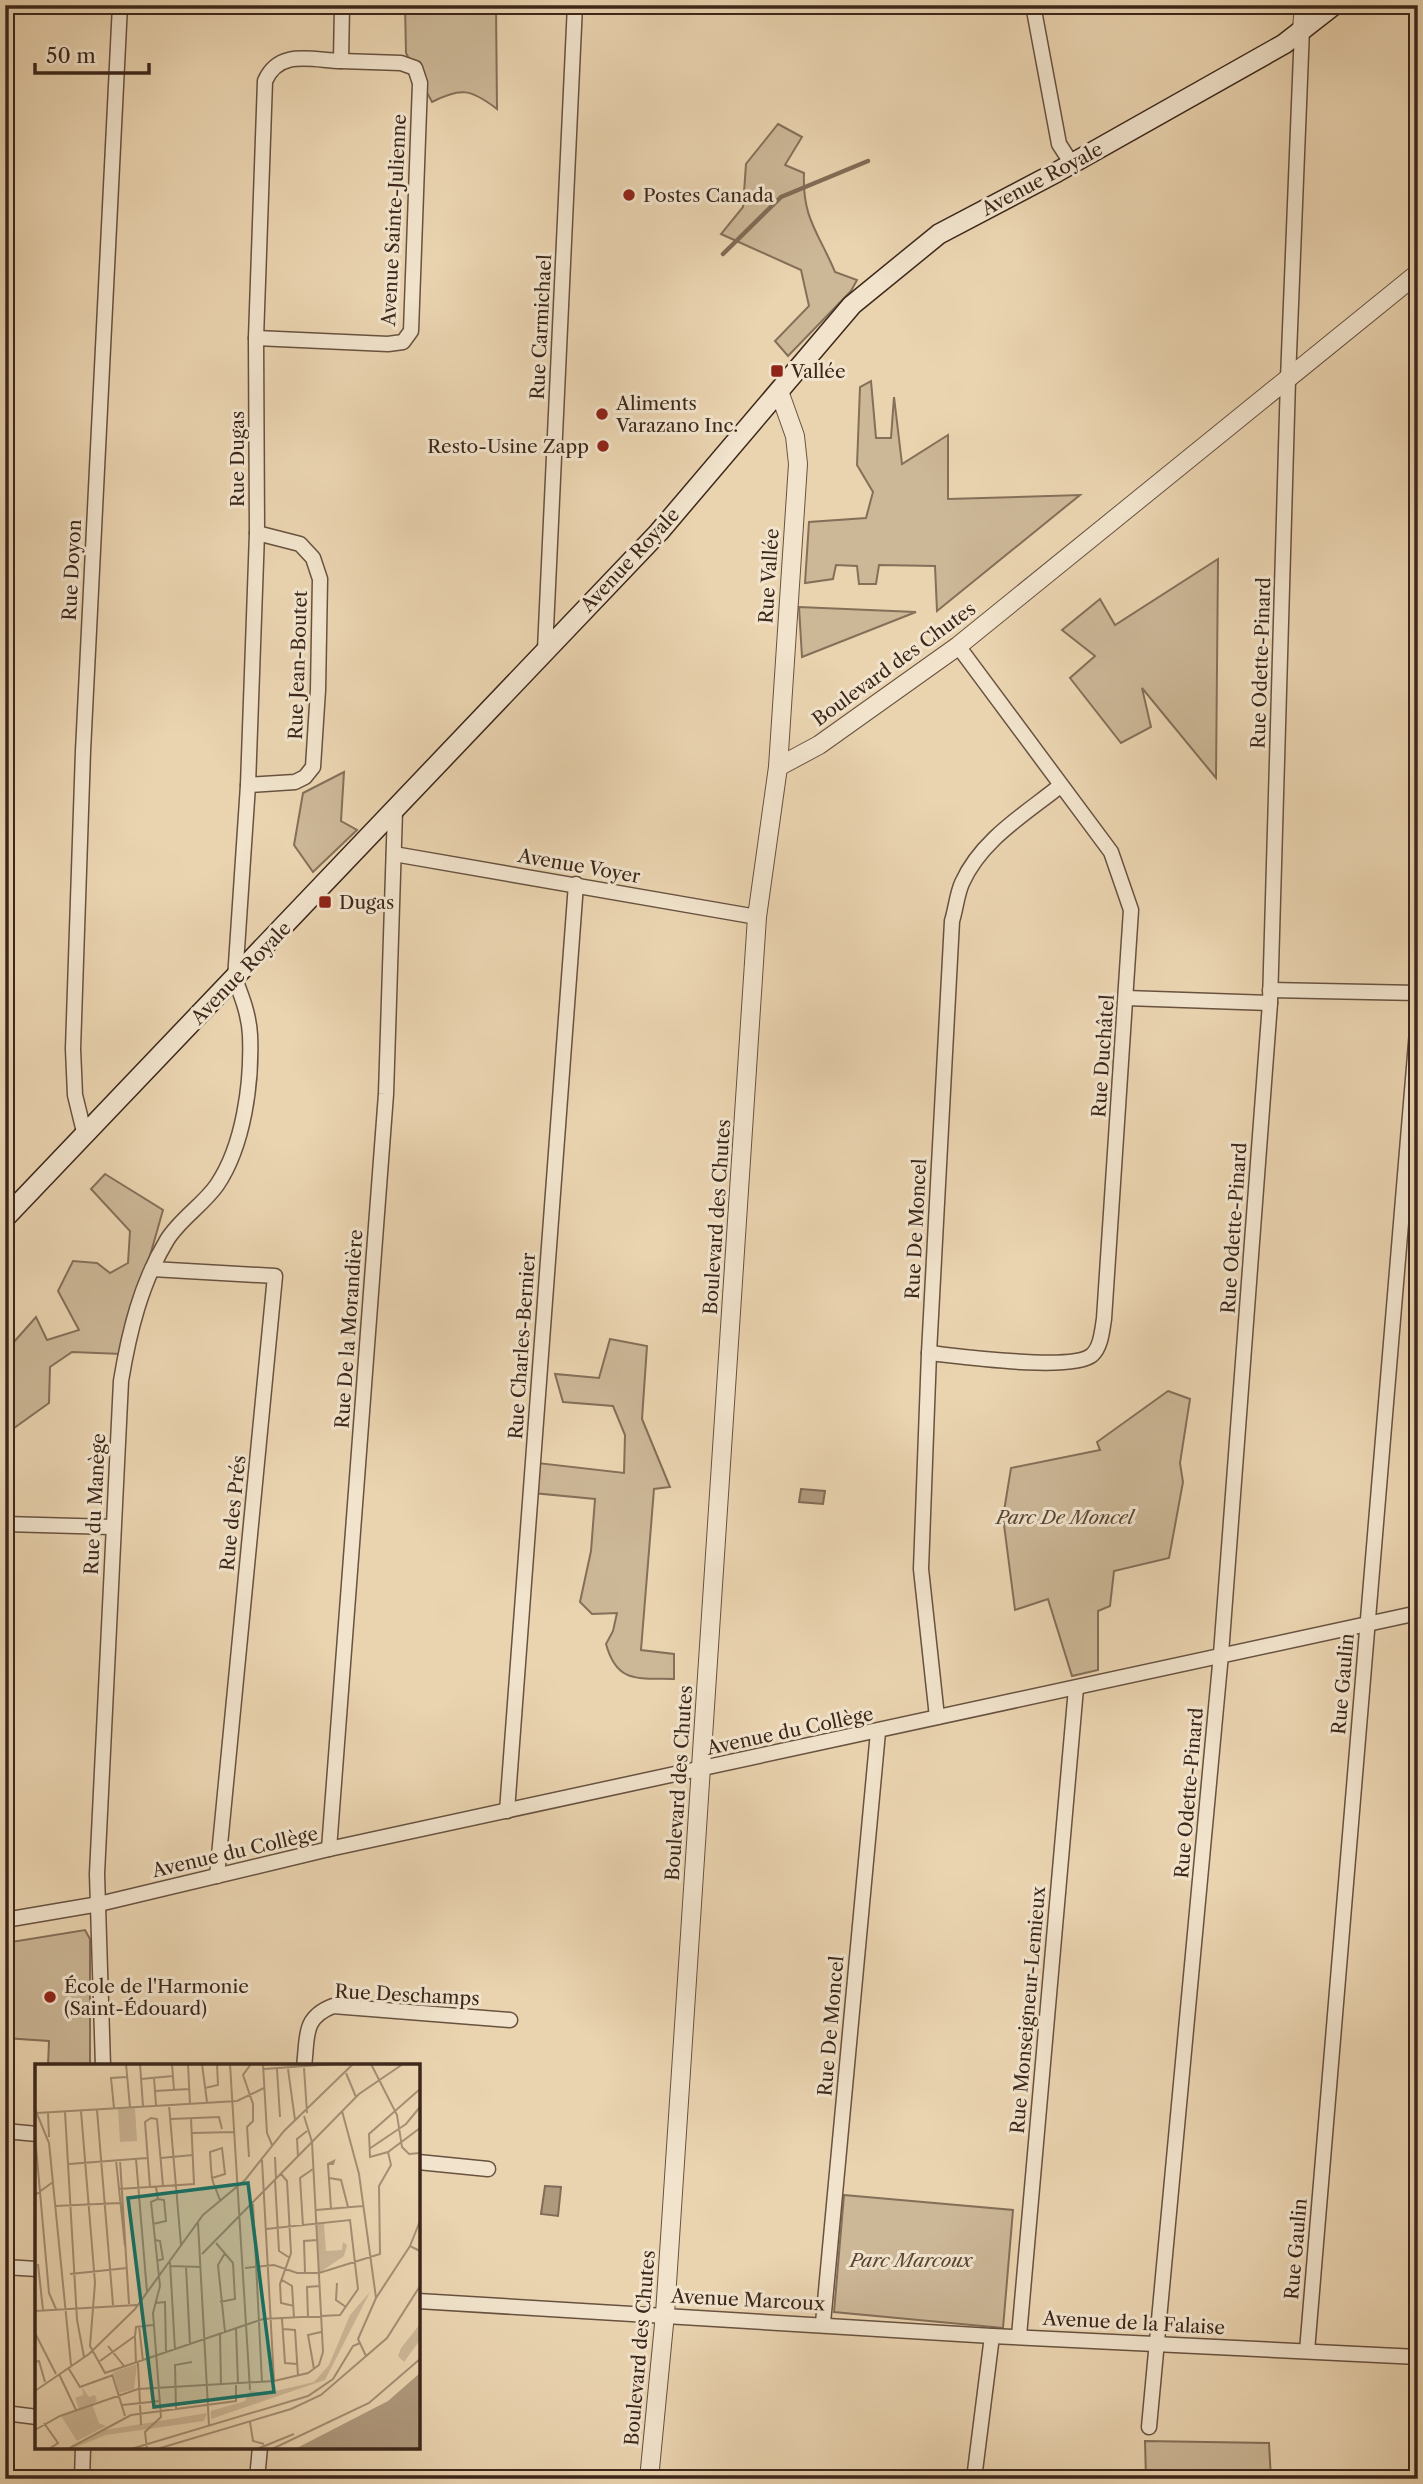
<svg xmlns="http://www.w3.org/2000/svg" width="1423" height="2484" viewBox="0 0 1423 2484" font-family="'Libre Caslon Text',serif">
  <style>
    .green { fill: #ccb797; stroke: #846f59; stroke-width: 2 }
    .water { fill: #af997d; stroke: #816b56; stroke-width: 2 }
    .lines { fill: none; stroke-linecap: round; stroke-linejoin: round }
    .stream { stroke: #816b56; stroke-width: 4.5 }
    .minor-casing { stroke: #685240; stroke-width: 17 }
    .tertiary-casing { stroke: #685240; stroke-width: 20 }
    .secondary-casing { stroke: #3c271b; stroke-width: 22 }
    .minor { stroke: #f1e3cc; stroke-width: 14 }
    .tertiary { stroke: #f1e3cc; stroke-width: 18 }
    .secondary { stroke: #f1e3cc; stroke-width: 19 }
    .poi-dot { fill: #8f2418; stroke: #f1e3cc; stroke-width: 2.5 }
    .labels { text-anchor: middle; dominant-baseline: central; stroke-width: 6; stroke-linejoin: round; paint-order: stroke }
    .street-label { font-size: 19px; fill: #3c271b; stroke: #f1e3cc }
    .poi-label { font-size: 19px; fill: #3c271b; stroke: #f1e3cc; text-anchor: start }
    .park-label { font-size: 19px; font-style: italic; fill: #594434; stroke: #f1e3cc }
    .inset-road { fill: none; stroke: #a48f74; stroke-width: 2 }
    .view { fill: #0f766e; fill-opacity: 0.15; stroke: #0f766e; stroke-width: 3.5 }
    .inset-edge { fill: none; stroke: #3c271b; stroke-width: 3.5 }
  </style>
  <rect width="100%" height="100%" fill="#ead4b0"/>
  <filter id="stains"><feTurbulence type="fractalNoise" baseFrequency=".00286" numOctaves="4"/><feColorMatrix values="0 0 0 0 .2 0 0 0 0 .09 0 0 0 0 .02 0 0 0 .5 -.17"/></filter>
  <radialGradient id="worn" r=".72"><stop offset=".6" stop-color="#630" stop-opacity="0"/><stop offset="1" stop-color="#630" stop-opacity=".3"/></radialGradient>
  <g class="green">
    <path d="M405 5H496L497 109C471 89 461 87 432 102L406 53Z"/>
    <path d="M778 124 802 137 785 165 804 173C802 219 819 233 835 272L857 280 851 291 788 356 775 341 809 306 801 270 721 234 743 207 746 164Z"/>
    <polygon points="871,381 876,438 891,438 894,397 902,464 948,435 948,499 1080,495 937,611 935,566 879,565 876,584 859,584 857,566 836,565 833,579 805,583 809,522 866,518 873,492 857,465 860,387"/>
    <polygon points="1218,559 1216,778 1142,688 1151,727 1121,743 1070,678 1095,656 1062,630 1100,599 1115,625"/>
    <polygon points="799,607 916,612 802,657"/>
    <polygon points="344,772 341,821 357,830 313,872 294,845 303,793"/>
    <polygon points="105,1174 163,1210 122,1354 72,1352 50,1367 49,1403 10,1431 5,1415 5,1352 36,1317 47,1340 79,1330 58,1291 73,1261 97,1263 110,1273 128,1263 130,1231 91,1189"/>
    <path d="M610 1339 647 1346 642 1419 670 1487 654 1489 641 1650 674 1654V1679C638 1678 617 1684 606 1644L613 1631 617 1613 592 1614 580 1602 591 1551 595 1499 533 1493 538 1463 624 1473 625 1435 613 1406 563 1402 555 1374 599 1378Z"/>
    <polygon points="1168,1391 1190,1399 1180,1463 1183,1482 1169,1558 1114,1571 1110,1606 1098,1611 1098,1670 1072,1676 1048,1599 1015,1610 1003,1517 1011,1468 1100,1450 1097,1442"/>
    <polygon points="85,1930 90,1939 90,2066 48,2066 49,2041 5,2038 5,2017 11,2016 5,1975 5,1943"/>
    <polygon points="844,2195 1013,2210 1003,2328 834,2312"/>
    <polygon points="1145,2441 1269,2443 1271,2479 1146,2479"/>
  </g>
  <g class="water">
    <polygon points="801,1489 825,1491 823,1504 799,1502"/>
    <polygon points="545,2186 561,2187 558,2216 541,2214"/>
  </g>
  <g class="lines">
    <polyline class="stream" points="723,254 781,197 868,161"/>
    <defs>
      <g id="minor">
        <polyline points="1033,5 1059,144 1072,164"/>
        <polyline points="256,338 388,344 403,342 411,331 420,83 415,68 401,63 341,61"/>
        <polyline points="545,650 575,5"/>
        <polyline points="248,785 295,782 305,777 313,767 318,690 320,579 313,558 300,544 257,533"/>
        <polyline points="394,854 757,917"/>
        <polyline points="1270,990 1418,993"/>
        <polyline points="1126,998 1270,1003"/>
        <polyline points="85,1136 75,1095 73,1049 83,751 120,5"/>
        <polyline points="152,1269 275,1276 217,1876"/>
        <path d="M929 1353C958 1356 1072 1372 1092 1355 1101 1347 1102 1331 1104 1319L1131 910 1111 852 958 646"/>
        <polyline points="5,1524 112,1527"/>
        <path d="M937 1717 921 1569 929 1353 952 921C956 908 957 894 962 883 981 840 1025 814 1060 786"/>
        <polyline points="507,1811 576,884"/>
        <polyline points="329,1849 386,1094 395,811"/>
        <polyline points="5,1920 99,1904 329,1849 1418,1613"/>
        <path d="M103 2066 97 1874 121 1381C129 1332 141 1283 167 1240 180 1219 203 1205 217 1185 244 1145 252 1082 250 1035 249 1015 242 997 235 979L248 785 257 533 256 338 265 81C279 49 311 60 341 61L342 5"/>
        <path d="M304 2066C308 2037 302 2018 333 2006L510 2020"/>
        <polyline points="5,2131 37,2134"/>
        <polyline points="418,2162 488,2169"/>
        <polyline points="5,2267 37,2269"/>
        <polyline points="418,2301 992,2336 1418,2357"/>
        <polyline points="823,2323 878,1732"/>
        <polyline points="1019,2336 1076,1688"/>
        <polyline points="1307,2351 1418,1019"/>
        <polyline points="5,2413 37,2417"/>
        <polyline points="1149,2427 1221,1654 1270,1003 1288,379 1302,29"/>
        <polyline points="82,2479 83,2447"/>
        <polyline points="257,2479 260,2447"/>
        <polyline points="974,2479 992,2336"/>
      </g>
      <g id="tertiary">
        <polyline points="1302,29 1304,5"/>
        <polyline points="778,767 819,745 958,646 1418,273"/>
        <polyline points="649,2479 665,2314 757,917 778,767 798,464 795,436 779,391"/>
      </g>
      <polyline id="secondary" points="5,1218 659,532 852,305 939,234 1057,172 1284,44 1334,5"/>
    </defs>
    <use href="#minor" class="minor-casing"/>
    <use href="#tertiary" class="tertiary-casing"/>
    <use href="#secondary" class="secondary-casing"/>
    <use href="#minor" class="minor"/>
    <use href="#tertiary" class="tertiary"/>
    <use href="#secondary" class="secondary"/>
  </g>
  <g class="poi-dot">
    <circle cx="629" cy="195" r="7"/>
    <rect x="770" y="364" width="14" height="14" rx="3.5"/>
    <circle cx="602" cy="414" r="7"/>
    <circle cx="603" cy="446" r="7"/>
    <rect x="318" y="895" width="14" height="14" rx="3.5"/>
    <circle cx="50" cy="1997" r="7"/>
  </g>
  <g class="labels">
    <g class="street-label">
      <text transform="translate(1042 179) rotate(-28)">Avenue Royale</text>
      <text transform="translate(394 220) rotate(-87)">Avenue Sainte-Julienne</text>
      <text transform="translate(541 327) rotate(-87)">Rue Carmichael</text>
      <text transform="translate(237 459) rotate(-90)">Rue Dugas</text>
      <text transform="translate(630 560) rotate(-47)">Avenue Royale</text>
      <text transform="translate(72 570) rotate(-87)">Rue Doyon</text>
      <text transform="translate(769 576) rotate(-86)">Rue Vallée</text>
      <text transform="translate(1261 663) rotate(-88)">Rue Odette-Pinard</text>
      <text transform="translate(894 664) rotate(-36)">Boulevard des Chutes</text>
      <text transform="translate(298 665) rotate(-88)">Rue Jean-Boutet</text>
      <text transform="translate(579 866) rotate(10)">Avenue Voyer</text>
      <text transform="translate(241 973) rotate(-46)">Avenue Royale</text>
      <text transform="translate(1103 1056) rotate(-86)">Rue Duchâtel</text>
      <text transform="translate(717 1217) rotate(-86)">Boulevard des Chutes</text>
      <text transform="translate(1234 1228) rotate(-86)">Rue Odette-Pinard</text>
      <text transform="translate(916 1229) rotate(-87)">Rue De Moncel</text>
      <text transform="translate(349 1329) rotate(-86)">Rue De la Morandière</text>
      <text transform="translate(522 1346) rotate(-86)">Rue Charles-Bernier</text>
      <text transform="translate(95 1504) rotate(-87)">Rue du Manège</text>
      <text transform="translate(233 1513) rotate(-84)">Rue des Prés</text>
      <text transform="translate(1343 1684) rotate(-85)">Rue Gaulin</text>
      <text transform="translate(790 1731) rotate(-12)">Avenue du Collège</text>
      <text transform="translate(679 1783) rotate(-86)">Boulevard des Chutes</text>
      <text transform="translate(1189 1793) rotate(-85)">Rue Odette-Pinard</text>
      <text transform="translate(235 1852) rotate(-13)">Avenue du Collège</text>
      <text transform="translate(407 1995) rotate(3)">Rue Deschamps</text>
      <text transform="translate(1028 2010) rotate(-85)">Rue Monseigneur-Lemieux</text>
      <text transform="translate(831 2026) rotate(-85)">Rue De Moncel</text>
      <text transform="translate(1296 2249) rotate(-85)">Rue Gaulin</text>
      <text transform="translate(748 2300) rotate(3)">Avenue Marcoux</text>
      <text transform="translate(1134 2323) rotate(3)">Avenue de la Falaise</text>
      <text transform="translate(640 2348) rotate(-85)">Boulevard des Chutes</text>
    </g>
    <g class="poi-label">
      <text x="643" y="195">Postes Canada</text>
      <text x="791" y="371">Vallée</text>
      <text x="616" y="403">Aliments<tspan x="616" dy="22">Varazano Inc.</tspan></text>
      <text x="589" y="446" text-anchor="end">Resto-Usine Zapp</text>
      <text x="339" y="902">Dugas</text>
      <text x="64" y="1986">École de l'Harmonie<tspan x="64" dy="22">(Saint-Édouard)</tspan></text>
    </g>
    <g class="park-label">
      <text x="1065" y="1517">Parc De Moncel</text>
      <text x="911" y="2260">Parc Marcoux</text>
    </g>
  </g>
  <g transform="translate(35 2064)">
    <rect width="385" height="385" fill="#ead4b0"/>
    <path d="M100 44 102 77 85 78 83 45ZM289 159 291 187 307 186 308 178 312 181 309 192 284 209 282 160ZM335 228 290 316 176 355V347L210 337 215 327 232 329 279 318 294 301 315 251ZM385 260V276L369 298 363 292 366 284ZM102 300 99 325 84 329 78 308ZM47 323 54 333 60 331 62 337 57 340 64 359 71 362 42 377 26 352 44 345 40 334 48 331ZM172 349 169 357 71 371 36 385 70 366Z" fill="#ccb797"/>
    <path d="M385 309V385H260L353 337Z" fill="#af997d"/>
    <path class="inset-road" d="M91 0 95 43M105 0 108 42M137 0 139 26M153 0 155 40M167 0 172 38M195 0 215 326M228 0 232 69 237 81M336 0 362 51 367 83 374 90 385 89M269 4 272 49M229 5 298 0M242 5 245 53M253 5 260 56M311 9 321 33M119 14 121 41M106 15 138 12M170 24 183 21 182 0M385 25 334 70 335 93 353 88 385 64M120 27 154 25M134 41 146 181M79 44 76 14 92 13M0 45 14 79 36 301M62 46 78 241M46 47 60 219 55 282 70 309 228 255 305 251 323 225 315 156 231 165M307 47 324 110 341 234 323 275 331 292M30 48 42 256 49 293M2 49 202 37 229 24M13 49 14 73M136 55 184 53 187 65M157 69 199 68M0 72 14 229 21 245M334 85 371 60 385 43M214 93 212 63 218 57V40L208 11 216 0M240 93 241 115M263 93 262 75 272 67M126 94 158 91M101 95 112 228M81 96 90 182M85 96 94 240M227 96 239 317M34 100 112 94M293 100 299 97 298 100H293L296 145M246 110 252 117 256 189 245 220 246 239 259 242M177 114 190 110 187 84 175 88 176 104 177 114 178 118 185 136M294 114 306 116 313 143M240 116 244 187 255 194M115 123 110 58 116 54 122 55 128 122M84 125 159 120 156 54M0 131 18 118M218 140 227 318M20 142 85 139M281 146 328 142M163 159 174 362M118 160 131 157 129 136 123 135M268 162 265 114 278 105M120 176 125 177 128 195 122 197M181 179 198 199 200 235 185 238M375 182 385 157M167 190 324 30 368 0M135 198 140 286M3 200 8 246M135 202 166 203M151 202 155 281M210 204 239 201 262 209H284L345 190 344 122 356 101 353 88M270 209 269 177 283 176M35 210 92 204M247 216 257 222 259 254M302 219 301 236 311 243M341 234 375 182 385 187M120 239 130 238 131 289M0 247 102 241M273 254 272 223 285 222M247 255 250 299 262 300M104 262 108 297M201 265 203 320M248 265 260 266 263 312M190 268 183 201 190 189M0 269 21 310M185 270 186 321M100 273 101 299M73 282 89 302M65 297 100 272 101 263 118 261M0 298 4 297 10 318M103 299 106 361M34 305 45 323 78 311M279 305 273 271 286 268M24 310 41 346M77 310 90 352M0 327 54 290 100 245 168 151 210 116 249 67 318 0M87 341 125 337M141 345 140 301 157 298M215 358 218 377 229 380M9 359 23 379 14 385M0 366 25 352 103 325 239 317 273 309 284 301 288 288 277 78 269 52M33 385 96 351 201 337V321M96 385 273 332 298 315 318 282 325 279M112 385 110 368 126 353 118 249 125 222 116 138 123 135 121 123M122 385 256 345 286 331 352 274 385 222M222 385 259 370M237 385 334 339 385 295"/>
    <path class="view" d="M213 119 239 328 119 343 93 134Z"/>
    <rect width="385" height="385" class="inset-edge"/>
  </g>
  <rect width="1423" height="2484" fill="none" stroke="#ead4b0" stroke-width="28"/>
  <rect x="7" y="7" width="1409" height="2470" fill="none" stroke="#3c271b" stroke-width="3.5"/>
  <rect x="14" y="14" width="1395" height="2456" fill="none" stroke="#3c271b" stroke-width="2"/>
  <path d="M35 63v10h114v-10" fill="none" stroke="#3c271b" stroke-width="3.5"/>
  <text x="46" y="63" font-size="21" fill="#3c271b" stroke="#f1e3cc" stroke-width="5" paint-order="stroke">50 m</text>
  <rect width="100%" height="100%" filter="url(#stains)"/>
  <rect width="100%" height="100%" fill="url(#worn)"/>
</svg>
